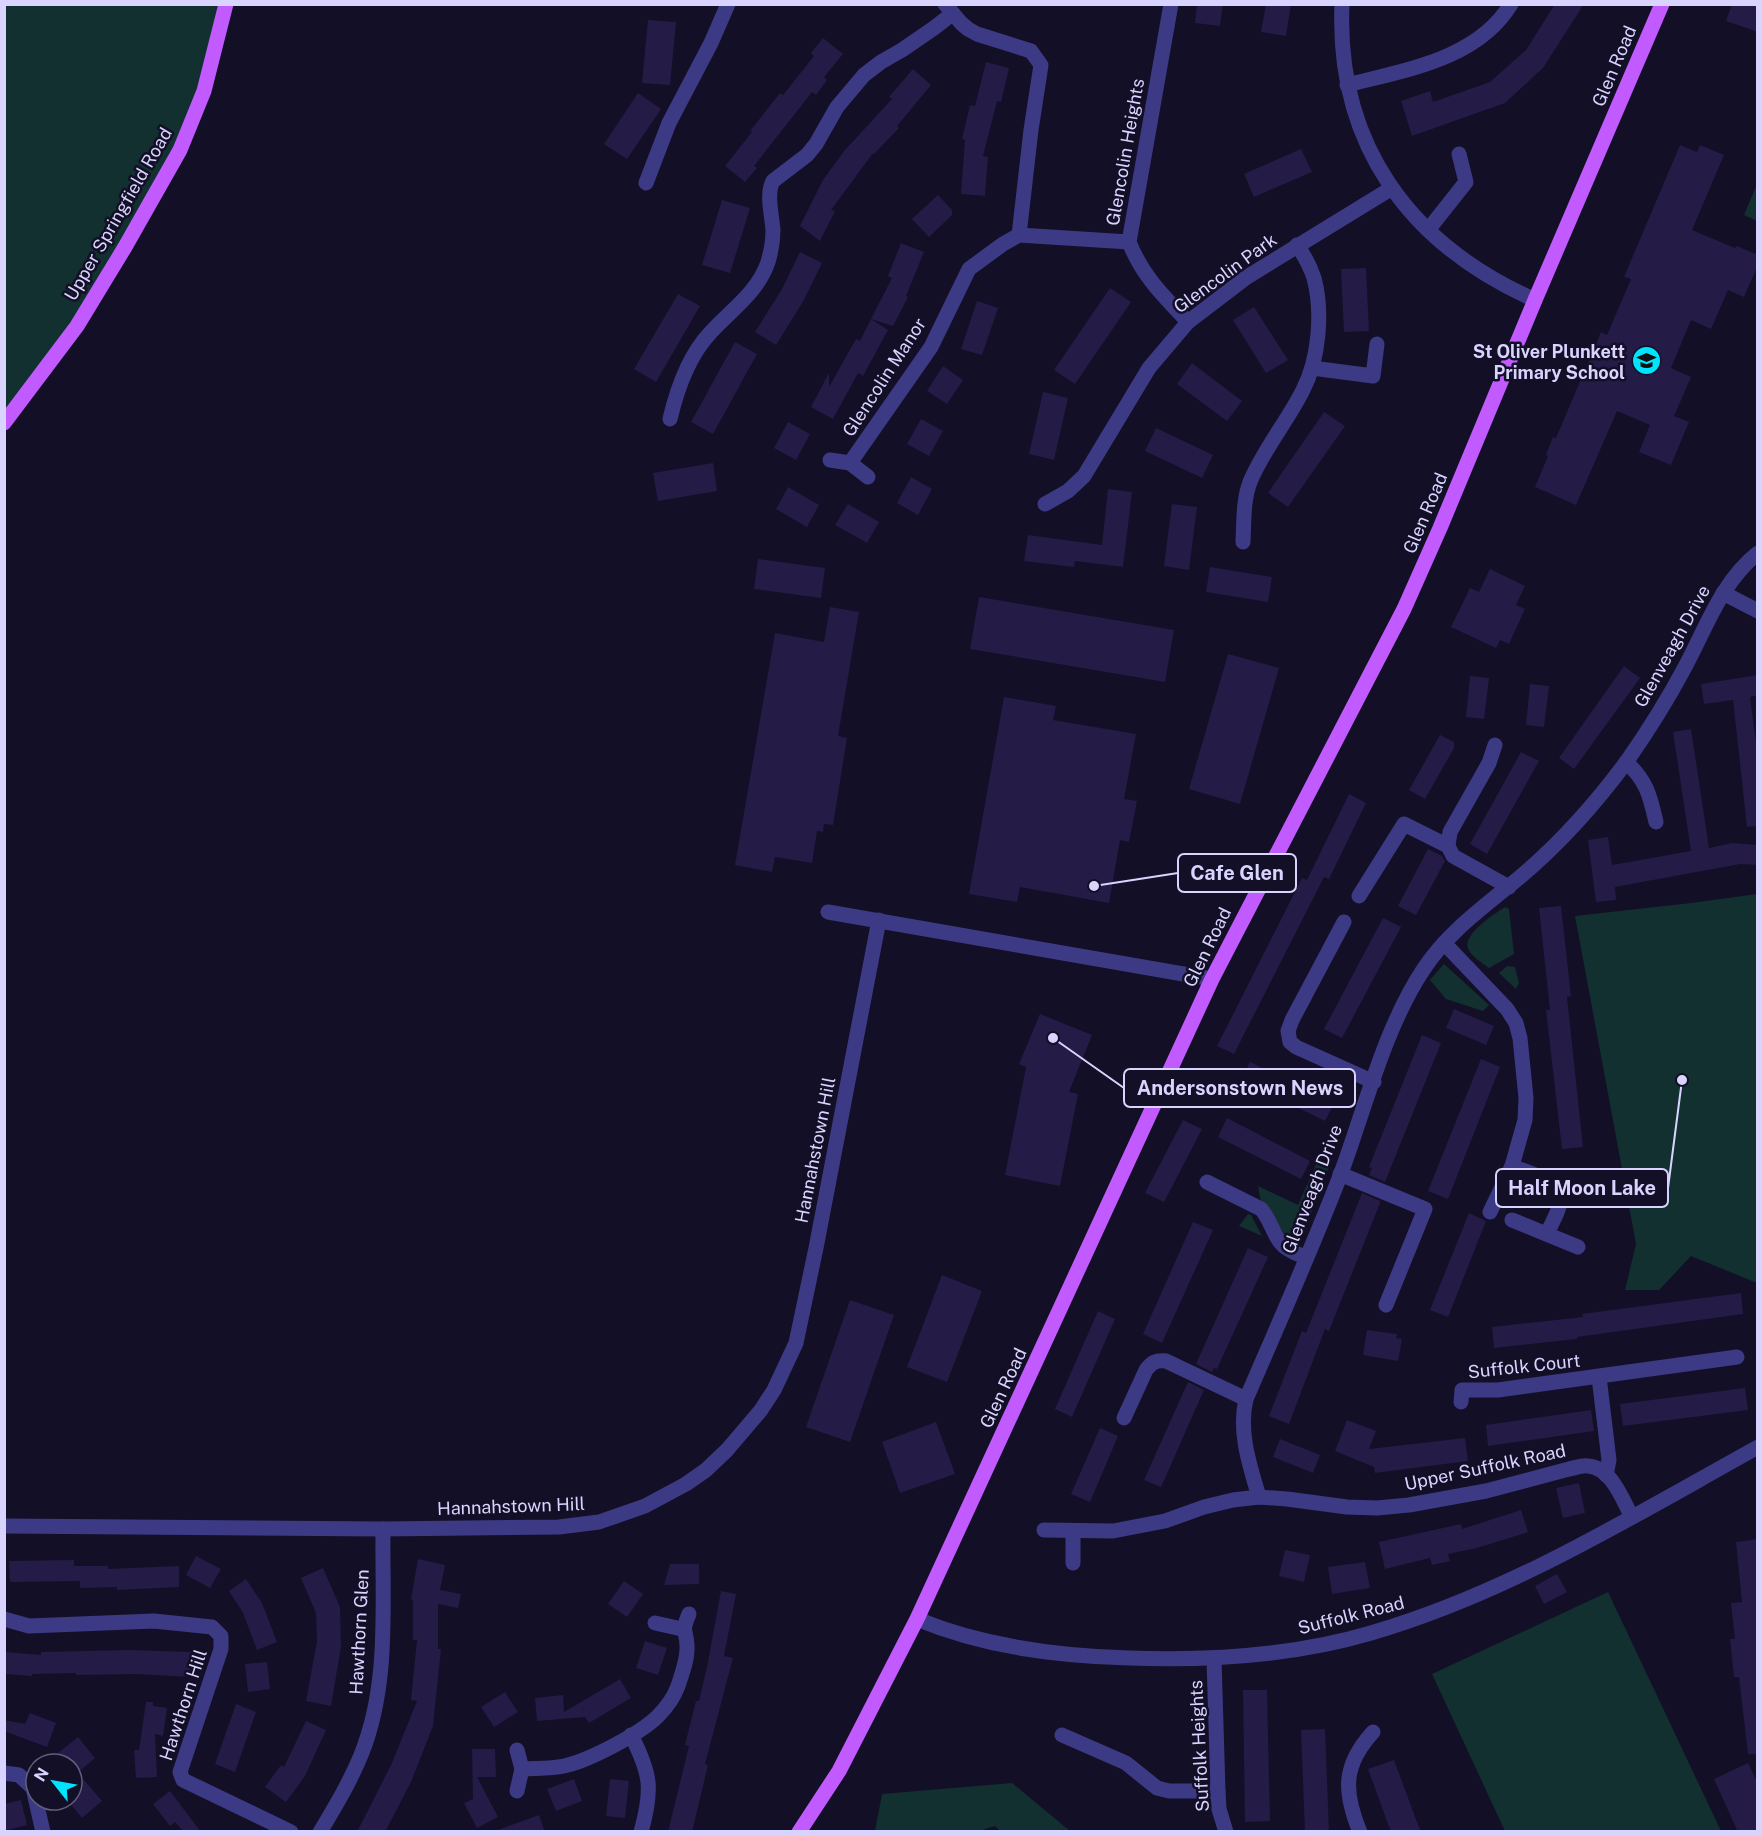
<svg xmlns="http://www.w3.org/2000/svg" width="1762" height="1836" viewBox="0 0 1762 1836" font-family="'Public Sans',sans-serif">
  <style>
    .green { fill: #12302f }
    .building { fill: #241b47 }
    .lines { fill: none; stroke-linecap: round; stroke-linejoin: round }
    .minor { stroke: #3d3a85; stroke-width: 15 }
    .major { stroke: #c25bff; stroke-width: 15 }
    .labels { text-anchor: middle; dominant-baseline: central; stroke-width: 5; stroke-linejoin: round; paint-order: stroke }
    .street-label { font-size: 18px; fill: #d9d4ff; stroke: #130f26 }
    .poi-label { font-size: 18px; font-weight: bold; fill: #d9d4ff; stroke: #130f26; text-anchor: end }
    .leader { fill: none; stroke: #d9d4ff; stroke-width: 2 }
    .callout-dot { fill: #d9d4ff; stroke: #130f26; stroke-width: 2 }
    .callout { fill: #130f26; stroke: #d9d4ff; stroke-width: 2 }
    .callout-label { font-size: 20px; text-anchor: middle; font-weight: bold; fill: #d9d4ff }
  </style>
  <rect width="100%" height="100%" fill="#130f26"/>
  <g class="green">
    <polygon points="5,5 220,5 204,91 132,234 5,423"/>
    <polygon points="1757,184 1758,221 1757,221 1744,215"/>
    <polygon points="1757,894 1757,1283 1691,1256 1659,1290 1625,1290 1636,1244 1575,916 1691,903"/>
    <path d="M1505 907 1509 909 1514 954 1489 968C1483 963 1470 956 1468 948 1463 934 1494 914 1505 907Z"/>
    <polygon points="1444,964 1489,1005 1483,1011 1446,999 1430,980"/>
    <polygon points="1507,966 1515,967 1519,983 1516,989 1499,973"/>
    <polygon points="1317,1162 1329,1167 1301,1240 1296,1242 1289,1241 1260,1198 1258,1186 1298,1205"/>
    <polygon points="1248,1214 1251,1215 1262,1236 1239,1226"/>
    <polygon points="1608,1592 1721,1831 1505,1831 1432,1674"/>
    <polygon points="1012,1783 1070,1831 1000,1831 995,1826 979,1831 875,1831 882,1794"/>
  </g>
  <g class="building">
    <polygon points="1197,4 1223,4 1220,26 1195,23"/>
    <polygon points="1266,4 1291,4 1286,36 1261,32"/>
    <polygon points="1555,4 1584,4 1543,68 1505,103 1412,136 1401,101 1430,91 1433,102 1490,82 1526,50"/>
    <polygon points="1732,4 1758,4 1758,32 1726,21"/>
    <polygon points="648,20 676,22 670,85 642,83"/>
    <polygon points="823,38 843,54 824,77 827,80 816,95 812,92 754,166 757,168 745,182 725,166 752,132 750,131 780,93 783,95 814,56 811,53"/>
    <polygon points="986,62 1009,68 1001,102 997,101 983,156 988,157 985,196 961,194 965,140 962,139 970,105 975,106"/>
    <polygon points="913,69 931,85 897,126 899,128 874,154 873,153 831,210 835,211 820,241 800,226 823,180 845,150 892,99 889,97"/>
    <polygon points="638,93 661,109 627,159 604,144"/>
    <polygon points="1680,145 1697,152 1700,145 1724,155 1692,230 1735,248 1737,246 1758,255 1758,265 1744,297 1728,290 1711,329 1691,320 1671,368 1691,377 1674,416 1689,422 1671,465 1639,452 1650,425 1617,411 1576,505 1535,487 1548,456 1546,455 1553,437 1556,438 1601,332 1607,335 1631,279 1624,277"/>
    <polygon points="1301,149 1312,172 1254,197 1244,174"/>
    <polygon points="938,195 952,210 952,215 929,237 912,219"/>
    <polygon points="722,200 750,208 730,273 702,265"/>
    <polygon points="901,243 924,252 906,296 908,297 893,326 871,319 892,278 888,276"/>
    <polygon points="800,252 822,263 804,300 776,345 755,332 782,289"/>
    <polygon points="1366,268 1369,331 1344,332 1341,269"/>
    <polygon points="1110,288 1131,302 1075,384 1054,370"/>
    <polygon points="678,294 700,306 656,382 634,369"/>
    <polygon points="977,301 998,308 982,355 961,349"/>
    <polygon points="1254,307 1288,360 1266,373 1233,320"/>
    <polygon points="871,319 888,330 863,376 858,373 833,419 811,407 829,373 829,387 856,339 860,341"/>
    <polygon points="735,342 757,354 713,434 691,422"/>
    <polygon points="1192,363 1242,401 1227,421 1177,384"/>
    <polygon points="943,366 963,380 947,404 927,391"/>
    <polygon points="1043,392 1068,398 1054,460 1029,454"/>
    <polygon points="1324,412 1345,426 1288,507 1268,493"/>
    <polygon points="921,419 943,431 929,456 907,444"/>
    <polygon points="788,422 810,434 796,460 774,448"/>
    <polygon points="1156,428 1213,455 1202,478 1145,451"/>
    <polygon points="713,463 717,491 658,501 653,473"/>
    <polygon points="911,477 932,489 918,515 897,503"/>
    <polygon points="788,487 819,505 807,527 776,509"/>
    <polygon points="1108,489 1132,492 1123,567 1075,561 1074,567 1024,561 1028,535 1102,545"/>
    <polygon points="848,504 879,522 867,543 835,525"/>
    <polygon points="1172,504 1197,507 1189,570 1164,566"/>
    <polygon points="758,559 825,568 821,598 754,589"/>
    <polygon points="1210,567 1272,577 1268,602 1206,592"/>
    <polygon points="1490,569 1525,586 1516,605 1525,609 1509,644 1500,640 1496,648 1451,627 1470,588 1479,592"/>
    <polygon points="979,597 1174,630 1165,682 970,649"/>
    <polygon points="830,607 859,612 838,736 847,738 833,825 824,824 823,832 817,831 812,863 775,857 772,872 735,865 775,633 824,642"/>
    <polygon points="1228,654 1279,668 1240,804 1189,789"/>
    <polygon points="1624,666 1640,678 1574,769 1559,758"/>
    <polygon points="1758,675 1758,695 1750,697 1758,758 1758,826 1747,827 1733,700 1704,704 1701,684"/>
    <polygon points="1470,676 1489,678 1484,719 1466,717"/>
    <polygon points="1530,684 1549,686 1544,727 1526,725"/>
    <polygon points="1004,697 1056,706 1053,720 1136,734 1124,799 1137,801 1129,842 1120,840 1109,903 1020,887 1017,902 969,894"/>
    <polygon points="1691,729 1709,848 1732,843 1758,845 1758,865 1740,864 1615,887 1616,900 1596,902 1588,840 1608,837 1612,865 1691,851 1673,732"/>
    <polygon points="1440,735 1454,742 1454,748 1425,799 1409,790"/>
    <polygon points="1521,752 1539,761 1487,854 1470,844"/>
    <polygon points="1349,794 1366,803 1329,879 1324,877 1234,1054 1217,1046 1302,878 1307,880"/>
    <polygon points="1428,849 1442,856 1445,861 1416,915 1398,906"/>
    <polygon points="1561,906 1571,996 1567,997 1583,1147 1562,1149 1546,1010 1550,1010 1539,908"/>
    <polygon points="1383,918 1401,927 1342,1038 1324,1029"/>
    <polygon points="1454,1009 1494,1026 1486,1045 1446,1028"/>
    <polygon points="1040,1014 1092,1035 1069,1092 1078,1094 1060,1186 1005,1175 1026,1067 1019,1064"/>
    <polygon points="1422,1035 1441,1043 1385,1182 1369,1175 1372,1168 1369,1167"/>
    <polygon points="1481,1059 1500,1067 1448,1199 1428,1191"/>
    <polygon points="1250,1062 1334,1103 1325,1121 1241,1080"/>
    <polygon points="1227,1118 1310,1161 1301,1179 1218,1137"/>
    <polygon points="1183,1120 1202,1129 1164,1202 1145,1193"/>
    <polygon points="1362,1193 1380,1201 1380,1203 1329,1331 1325,1329 1289,1424 1269,1416 1302,1331 1306,1333"/>
    <polygon points="1469,1213 1486,1221 1448,1317 1430,1310"/>
    <polygon points="1193,1222 1213,1230 1162,1343 1143,1334"/>
    <polygon points="1248,1248 1268,1257 1217,1369 1214,1368 1212,1372 1196,1364"/>
    <polygon points="942,1275 982,1291 947,1382 907,1367"/>
    <polygon points="1741,1293 1743,1314 1577,1337 1577,1339 1494,1348 1492,1327 1583,1317 1582,1314"/>
    <polygon points="850,1300 894,1315 850,1442 806,1427"/>
    <polygon points="1098,1311 1115,1319 1072,1417 1055,1409"/>
    <polygon points="1367,1330 1397,1334 1396,1338 1402,1339 1398,1361 1363,1355"/>
    <polygon points="1188,1382 1204,1390 1161,1487 1144,1480"/>
    <polygon points="1745,1388 1748,1410 1623,1426 1620,1404"/>
    <polygon points="1591,1410 1594,1431 1488,1446 1486,1425"/>
    <polygon points="1347,1420 1376,1431 1369,1449 1465,1438 1468,1461 1375,1473 1374,1467 1335,1451"/>
    <polygon points="936,1422 955,1474 900,1493 882,1442"/>
    <polygon points="1100,1428 1118,1436 1090,1502 1071,1494"/>
    <polygon points="1280,1439 1320,1455 1313,1473 1273,1457"/>
    <polygon points="1579,1483 1585,1513 1563,1518 1556,1488"/>
    <polygon points="1521,1510 1528,1532 1477,1548 1448,1554 1450,1561 1432,1565 1430,1558 1385,1569 1379,1542 1461,1524 1462,1529"/>
    <polygon points="1758,1539 1758,1754 1748,1754 1739,1677 1734,1677 1730,1639 1735,1639 1731,1603 1742,1602 1736,1542"/>
    <polygon points="1285,1550 1310,1555 1304,1582 1279,1576"/>
    <polygon points="196,1556 221,1569 210,1588 186,1575"/>
    <polygon points="418,1559 445,1565 440,1590 461,1594 458,1608 438,1604 438,1649 441,1649 433,1726 411,1782 385,1832 357,1832 392,1763 417,1701 411,1700 417,1640 413,1640 413,1600 411,1599"/>
    <polygon points="74,1560 74,1566 108,1566 108,1569 179,1566 179,1587 117,1590 117,1587 80,1588 80,1581 10,1582 9,1561"/>
    <polygon points="1365,1562 1370,1588 1332,1594 1328,1567"/>
    <polygon points="670,1564 699,1564 699,1584 664,1585"/>
    <polygon points="323,1568 340,1607 341,1647 331,1706 306,1701 317,1641 316,1613 301,1578"/>
    <polygon points="1557,1574 1567,1592 1544,1604 1535,1586"/>
    <polygon points="246,1579 262,1603 277,1642 257,1650 243,1613 229,1591"/>
    <polygon points="624,1581 643,1594 627,1617 608,1604"/>
    <polygon points="721,1591 736,1594 724,1656 733,1658 705,1764 708,1765 692,1832 668,1832 689,1746 685,1745 696,1701 699,1701 707,1667"/>
    <polygon points="645,1641 667,1648 658,1675 636,1668"/>
    <polygon points="128,1650 191,1652 190,1677 136,1674 76,1675 76,1673 32,1674 32,1676 4,1674 6,1652 41,1655 41,1652"/>
    <polygon points="267,1662 270,1689 248,1692 245,1664"/>
    <polygon points="620,1679 631,1698 589,1723 585,1717 537,1721 535,1698 563,1695 564,1712"/>
    <polygon points="1243,1690 1267,1690 1270,1821 1245,1822"/>
    <polygon points="505,1692 518,1712 494,1727 481,1707"/>
    <polygon points="146,1702 153,1702 153,1706 167,1708 163,1736 155,1734 157,1777 136,1778 134,1750 139,1750"/>
    <polygon points="236,1704 256,1712 235,1772 215,1764"/>
    <polygon points="30,1713 56,1723 47,1747 4,1731 4,1720 25,1724"/>
    <polygon points="306,1721 326,1730 305,1776 286,1802 265,1787 281,1765 284,1767"/>
    <polygon points="1325,1729 1329,1832 1305,1832 1301,1730"/>
    <polygon points="78,1737 95,1758 75,1775 72,1771 72,1764 67,1764 58,1753"/>
    <polygon points="472,1749 495,1749 496,1777 477,1777 498,1817 477,1828 464,1803 473,1799"/>
    <polygon points="1394,1760 1417,1822 1421,1832 1391,1832 1368,1769"/>
    <polygon points="1748,1763 1758,1784 1758,1832 1738,1832 1714,1779"/>
    <polygon points="574,1779 582,1801 556,1811 547,1789"/>
    <polygon points="610,1779 629,1781 625,1818 606,1816"/>
    <polygon points="84,1780 102,1801 82,1818 72,1806 72,1790"/>
    <polygon points="170,1791 201,1832 184,1832 175,1822 170,1826 153,1804"/>
    <polygon points="21,1800 27,1825 4,1831 4,1804"/>
    <polygon points="539,1815 545,1832 498,1832 498,1830"/>
  </g>
  <g class="lines">
    <g class="minor">
      <polyline points="945,4 961,23 968,29 977,34 1031,51 1041,65 1031,130 1019,235"/>
      <path d="M1171 4 1129 242C1143 277 1163 295 1188 322"/>
      <path d="M1342 4C1336 144 1409 244 1535 300"/>
      <path d="M1347 85C1404 70 1477 60 1511 4"/>
      <polyline points="646,183 669,123 711,43 728,4"/>
      <polyline points="1428,230 1466,182 1459,154"/>
      <polyline points="1312,368 1373,376 1377,344"/>
      <path d="M670 419C677 389 689 355 711 332 731 310 758 292 768 262 771 252 773 240 773 230 772 216 766 193 773 181L807 155 816 144 837 107 864 75 881 62 902 50 934 28 952 14"/>
      <polyline points="830,460 850,463 868,477"/>
      <polyline points="850,463 931,347 969,269 1003,244 1019,235 1129,242"/>
      <polyline points="1045,504 1068,491 1084,476 1149,368 1188,322 1247,277 1392,188"/>
      <path d="M1243 542C1244 523 1243 500 1250 482 1263 450 1287 422 1303 390 1319 359 1323 312 1314 278 1310 266 1304 255 1297 245"/>
      <polyline points="1723,593 1758,611"/>
      <polyline points="1495,745 1489,763 1450,832 1448,846 1453,856 1509,887"/>
      <path d="M1626 762C1647 781 1650 796 1656 822"/>
      <polyline points="1359,896 1404,824 1448,846"/>
      <polyline points="828,912 1212,979"/>
      <polyline points="1344,922 1292,1020 1288,1031 1290,1042 1296,1047 1374,1082"/>
      <polyline points="1444,943 1507,1009 1516,1023 1520,1038 1526,1098 1525,1120 1512,1166 1490,1212"/>
      <path d="M1512 1166C1528 1173 1562 1180 1560 1202 1559 1212 1551 1224 1547 1234"/>
      <polyline points="1340,1174 1425,1209 1386,1305"/>
      <path d="M1207 1182 1261 1209C1272 1221 1274 1241 1288 1249 1294 1253 1301 1255 1306 1258"/>
      <polyline points="1512,1220 1578,1247"/>
      <polyline points="1599,1377 1609,1460 1606,1475"/>
      <polyline points="1461,1402 1462,1390 1498,1390 1737,1357"/>
      <path d="M1124 1418 1146 1370C1152 1362 1156 1360 1166 1361L1246 1399"/>
      <path d="M1259 1497C1250 1466 1238 1432 1246 1399 1278 1325 1311 1251 1340 1176 1365 1109 1384 1029 1423 970 1445 936 1478 911 1509 886 1553 851 1593 807 1627 761 1648 731 1668 699 1685 667 1706 628 1722 581 1758 553"/>
      <polyline points="4,1526 383,1529 559,1527 599,1522 645,1506 686,1484 706,1470 727,1450 761,1410 774,1390 796,1343 816,1248 879,920"/>
      <path d="M1044 1530 1113 1531 1165 1521 1204 1507 1233 1500 1259 1497 1287 1499 1347 1507 1377 1508 1409 1505 1486 1491 1569 1469C1575 1468 1582 1465 1588 1466 1612 1468 1622 1499 1632 1517"/>
      <polyline points="1073,1563 1073,1531"/>
      <polyline points="4,1619 29,1626 154,1621 212,1627 221,1636 221,1649 180,1772 183,1780 291,1832"/>
      <path d="M917 1619C984 1647 1057 1656 1129 1658 1210 1661 1293 1656 1371 1633 1509 1593 1633 1516 1758 1447"/>
      <polyline points="655,1623 682,1629"/>
      <polyline points="1214,1659 1218,1791 1219,1809 1226,1832"/>
      <path d="M631 1735C651 1774 653 1789 641 1832"/>
      <polyline points="1062,1735 1126,1763 1157,1788 1169,1791 1218,1791"/>
      <path d="M522 1769C536 1768 550 1769 564 1766 588 1761 640 1734 658 1716 666 1708 674 1697 678 1686 682 1674 688 1658 687 1645 686 1628 681 1633 689 1614"/>
      <polyline points="4,1773 19,1775 33,1788 43,1832"/>
      <polyline points="517,1791 522,1769 517,1750"/>
      <path d="M320 1832C335 1807 350 1782 361 1755 390 1684 382 1603 383 1529"/>
      <path d="M1360 1832C1343 1791 1343 1765 1373 1732"/>
    </g>
    <g class="major">
      <polyline points="4,423 77,326 125,247 180,150 204,91 226,4"/>
      <polyline points="799,1832 839,1771 917,1619 1212,979 1404,609 1440,528 1535,300 1662,4"/>
    </g>
  </g>
  <defs>
    <symbol id="school-disc" viewBox="-11 -11 22 22"><circle r="9.5" fill="#00e5ff" stroke="#130f26"/><path d="M0-5L7-2L0 1L-7-2ZM-4 1L0 2.5L4 1V4Q0 6-4 4Z" fill="#111"/></symbol>
  </defs>
  <g fill-rule="evenodd">
    <use href="#school-disc" x="1630" y="344" width="33" height="33"/>
  </g>
  <g class="labels">
    <g class="street-label">
      <text transform="translate(1614 66) rotate(-67)">Glen Road</text>
      <text transform="translate(1125 152) rotate(-80)">Glencolin Heights</text>
      <text transform="translate(118 214) rotate(-60)">Upper Springfield Road</text>
      <text transform="translate(1225 273) rotate(-36)">Glencolin Park</text>
      <text transform="translate(884 377) rotate(-57)">Glencolin Manor</text>
      <text transform="translate(1425 513) rotate(-67)">Glen Road</text>
      <text transform="translate(1672 646) rotate(-61)">Glenveagh Drive</text>
      <text transform="translate(1207 947) rotate(-64)">Glen Road</text>
      <text transform="translate(815 1150) rotate(-79)">Hannahstown Hill</text>
      <text transform="translate(1312 1189) rotate(-69)">Glenveagh Drive</text>
      <text transform="translate(1524 1366) rotate(-6)">Suffolk Court</text>
      <text transform="translate(1003 1388) rotate(-65)">Glen Road</text>
      <text transform="translate(1485 1467) rotate(-12)">Upper Suffolk Road</text>
      <text transform="translate(511 1506) rotate(-2)">Hannahstown Hill</text>
      <text transform="translate(1351 1615) rotate(-14)">Suffolk Road</text>
      <text transform="translate(359 1632) rotate(-87)">Hawthorn Glen</text>
      <text transform="translate(183 1705) rotate(-72)">Hawthorn Hill</text>
      <text transform="translate(1199 1746) rotate(-93)">Suffolk Heights</text>
    </g>
    <g class="poi-label">
      <text x="1625" y="351">St Oliver Plunkett<tspan x="1625" dy="21">Primary School</tspan></text>
    </g>
  </g>
  <path class="leader" d="M1094 886L1178 873M1053 1038L1124 1088M1682 1080L1668 1188"/>
  <g class="callout-dot">
    <circle cx="1094" cy="886" r="6"/>
    <circle cx="1053" cy="1038" r="6"/>
    <circle cx="1682" cy="1080" r="6"/>
  </g>
  <g class="callout">
    <rect x="1178" y="854" width="118" height="38" rx="6"/>
    <rect x="1124" y="1069" width="231" height="38" rx="6"/>
    <rect x="1496" y="1169" width="172" height="38" rx="6"/>
  </g>
  <g class="callout-label">
    <text x="1237" y="880">Cafe Glen</text>
    <text x="1240" y="1095">Andersonstown News</text>
    <text x="1582" y="1195">Half Moon Lake</text>
  </g>
  <rect width="1762" height="1836" fill="none" stroke="#d9d4ff" stroke-width="12"/>
  <g transform="translate(54 1782) rotate(301)"><circle r="28" fill="#130f26" stroke="#625e7d" stroke-width="1.5"/>
  <path d="M0-4.5L10 22L0 15L-10 22Z" fill="#00e5ff"/>
  <text y="-9" font-size="16" font-weight="bold" text-anchor="middle" fill="#d9d4ff">N</text>
  </g>
</svg>
